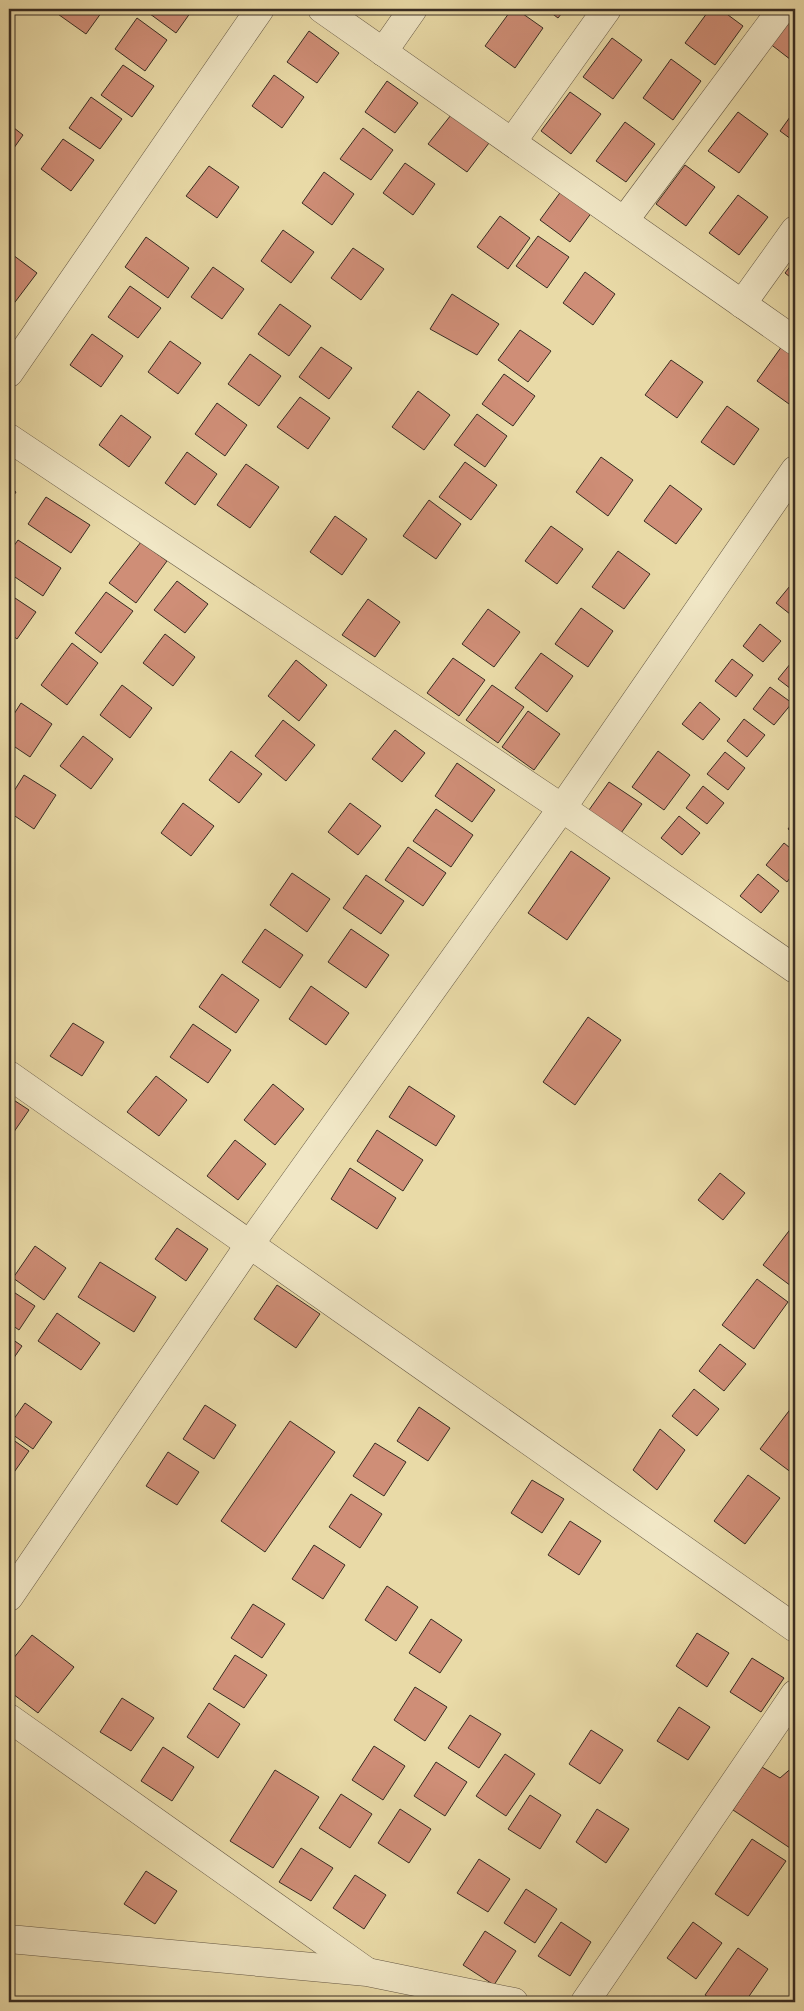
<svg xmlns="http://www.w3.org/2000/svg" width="804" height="2011" viewBox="0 0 804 2011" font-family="Alegreya,serif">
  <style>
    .building { fill: #cf8e77; stroke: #392d23 }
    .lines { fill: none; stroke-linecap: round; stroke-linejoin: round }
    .street-casing { stroke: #655844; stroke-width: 29 }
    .street { stroke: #f1e7c6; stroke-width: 28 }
  </style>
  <rect width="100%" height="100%" fill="#e9daa7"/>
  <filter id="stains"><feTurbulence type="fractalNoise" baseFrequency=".004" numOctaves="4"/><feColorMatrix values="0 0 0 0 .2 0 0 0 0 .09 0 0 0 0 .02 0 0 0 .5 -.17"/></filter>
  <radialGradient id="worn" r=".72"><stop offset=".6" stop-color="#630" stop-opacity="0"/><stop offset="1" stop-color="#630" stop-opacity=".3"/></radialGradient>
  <g class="building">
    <polygon points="58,9 104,9 86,34 55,12"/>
    <polygon points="147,9 193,9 176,33 146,11"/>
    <polygon points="512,9 516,9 543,28 515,68 485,46"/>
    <polygon points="546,9 565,9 558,18"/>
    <polygon points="710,9 720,9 743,26 715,65 685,43"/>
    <polygon points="795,9 795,63 769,43"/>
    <polygon points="137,18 167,40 145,71 115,49"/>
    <polygon points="309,31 339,53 317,83 287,62"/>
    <polygon points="612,38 642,60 613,99 583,77"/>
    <polygon points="671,59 701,81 673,120 643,98"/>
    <polygon points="123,65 154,86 132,117 101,95"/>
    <polygon points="274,75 304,97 282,128 252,106"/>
    <polygon points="387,81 418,103 395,133 365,112"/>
    <polygon points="570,92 601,114 571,154 541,131"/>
    <polygon points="91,97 122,119 100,149 69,128"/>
    <polygon points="795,110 795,142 780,131"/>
    <polygon points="738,112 768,134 739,173 708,151"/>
    <polygon points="451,115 489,143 467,172 428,144"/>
    <polygon points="625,122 655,144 626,182 596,161"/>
    <polygon points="9,124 23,135 9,155"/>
    <polygon points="363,128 393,150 371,180 340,159"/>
    <polygon points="63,139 94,160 71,191 41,169"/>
    <polygon points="405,163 435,184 413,215 383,193"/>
    <polygon points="685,165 715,187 686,226 656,204"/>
    <polygon points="209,166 239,187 217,218 186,196"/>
    <polygon points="324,172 354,194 332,225 302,203"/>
    <polygon points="562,190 592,212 570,242 540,220"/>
    <polygon points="738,195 768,217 739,255 709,233"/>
    <polygon points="500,216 530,238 508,269 477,247"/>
    <polygon points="283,230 314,252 291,283 261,261"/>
    <polygon points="538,236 569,257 547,288 516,266"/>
    <polygon points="146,237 189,268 168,298 125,267"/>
    <polygon points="353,248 384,269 361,300 331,278"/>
    <polygon points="9,252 37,273 9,310"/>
    <polygon points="795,260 795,281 785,273"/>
    <polygon points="213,267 244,289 222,319 191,297"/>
    <polygon points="585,272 615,294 593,325 563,303"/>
    <polygon points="130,286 161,308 138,338 108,317"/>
    <polygon points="452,294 499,324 477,355 430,329"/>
    <polygon points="280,304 311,326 289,356 258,334"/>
    <polygon points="520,330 551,351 528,382 498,360"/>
    <polygon points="92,334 123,356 101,387 70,365"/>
    <polygon points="170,341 201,363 178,394 148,372"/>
    <polygon points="782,346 795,355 795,396 789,404 757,381"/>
    <polygon points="321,347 352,368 329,399 299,377"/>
    <polygon points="250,354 281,376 259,406 228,384"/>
    <polygon points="671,360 703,382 677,418 645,395"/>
    <polygon points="504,374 535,396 513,426 482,404"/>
    <polygon points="418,391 450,415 424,450 392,427"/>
    <polygon points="300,397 330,418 308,449 277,427"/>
    <polygon points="217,403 247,425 225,456 195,434"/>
    <polygon points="727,406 759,429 734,465 701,442"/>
    <polygon points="477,414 507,436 485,467 454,445"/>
    <polygon points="121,415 151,437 129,467 99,445"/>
    <polygon points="187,452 217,474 195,505 165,483"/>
    <polygon points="601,457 633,480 608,516 576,492"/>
    <polygon points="465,462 497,485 471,520 439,497"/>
    <polygon points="246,464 279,487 250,528 217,505"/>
    <polygon points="670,485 702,509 676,544 644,521"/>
    <polygon points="9,487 16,492 9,503"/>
    <polygon points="46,497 90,525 71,553 28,524"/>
    <polygon points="429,500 461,524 436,559 403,536"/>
    <polygon points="335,516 367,539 342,575 310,552"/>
    <polygon points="551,526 583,549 557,584 525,561"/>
    <polygon points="18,540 61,568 43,596 9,573 9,553"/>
    <polygon points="141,542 167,561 136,603 109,583"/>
    <polygon points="618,551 650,574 624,609 592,587"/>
    <polygon points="177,581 208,604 185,633 154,610"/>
    <polygon points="794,581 795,582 795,618 776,603"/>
    <polygon points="106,592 133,611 101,653 75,633"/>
    <polygon points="9,594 36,612 17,639 9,633"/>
    <polygon points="368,599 400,622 375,657 342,635"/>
    <polygon points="581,608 613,631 588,667 555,644"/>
    <polygon points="488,609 520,632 494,667 462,644"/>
    <polygon points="760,624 781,641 763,662 743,646"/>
    <polygon points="165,634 195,657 173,686 143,663"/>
    <polygon points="72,643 98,663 67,705 41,685"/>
    <polygon points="541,653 573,676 547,712 515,688"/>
    <polygon points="453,658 485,680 459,716 427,693"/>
    <polygon points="795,658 795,692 778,679"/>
    <polygon points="732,659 753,675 736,697 715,681"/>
    <polygon points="296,660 327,685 299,721 268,696"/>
    <polygon points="122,685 152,708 130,738 100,715"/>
    <polygon points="492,685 524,707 498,743 466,720"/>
    <polygon points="770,687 792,703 774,725 753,709"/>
    <polygon points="700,702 720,719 703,740 682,724"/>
    <polygon points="21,703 52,724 30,757 9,743 9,722"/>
    <polygon points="528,711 560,734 534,770 502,747"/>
    <polygon points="744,719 765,735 747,757 727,741"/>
    <polygon points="283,720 315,745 286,781 255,756"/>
    <polygon points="395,730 425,753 402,782 372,759"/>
    <polygon points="83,736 113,759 91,789 60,766"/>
    <polygon points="231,751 262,774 239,803 209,780"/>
    <polygon points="658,751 690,775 664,810 632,787"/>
    <polygon points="725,752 745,768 728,790 707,774"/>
    <polygon points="457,763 495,790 472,822 435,796"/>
    <polygon points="24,775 56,795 34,829 9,812 9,799"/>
    <polygon points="609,782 642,804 616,840 584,817"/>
    <polygon points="703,786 724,803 707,824 686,808"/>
    <polygon points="183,803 214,826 191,856 161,833"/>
    <polygon points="350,803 381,826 358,855 328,832"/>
    <polygon points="436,809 473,835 451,867 413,841"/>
    <polygon points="679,816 700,833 682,855 661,838"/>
    <polygon points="795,820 795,834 788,829"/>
    <polygon points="784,843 795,852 795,871 787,882 766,865"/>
    <polygon points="408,847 446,873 423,906 385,880"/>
    <polygon points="571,851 610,878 567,940 528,913"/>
    <polygon points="292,873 330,899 307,932 270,905"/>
    <polygon points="758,874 779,891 761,913 740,896"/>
    <polygon points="366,875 404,901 381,934 343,908"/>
    <polygon points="265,929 303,955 280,988 242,962"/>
    <polygon points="351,929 389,955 366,988 328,962"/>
    <polygon points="222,974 259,1000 236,1033 199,1007"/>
    <polygon points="311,986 349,1013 326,1045 289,1019"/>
    <polygon points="588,1017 621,1040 575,1105 543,1082"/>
    <polygon points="73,1023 104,1042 82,1076 50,1056"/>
    <polygon points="193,1024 231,1050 208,1083 170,1057"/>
    <polygon points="156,1076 187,1100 159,1136 127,1112"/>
    <polygon points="273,1084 304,1109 275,1145 244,1120"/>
    <polygon points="409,1086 455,1116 436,1146 389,1117"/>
    <polygon points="9,1097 29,1110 9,1139"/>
    <polygon points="377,1130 423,1160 403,1191 357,1161"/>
    <polygon points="235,1140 266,1164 238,1200 207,1176"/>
    <polygon points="350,1168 396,1198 377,1229 331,1199"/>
    <polygon points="720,1173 745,1193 723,1220 698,1200"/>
    <polygon points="795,1223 795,1289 763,1265"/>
    <polygon points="177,1228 208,1249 186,1281 155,1259"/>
    <polygon points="35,1246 66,1268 44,1300 13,1278"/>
    <polygon points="100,1262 156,1297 134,1332 78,1297"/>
    <polygon points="757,1279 788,1302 754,1349 722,1325"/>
    <polygon points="277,1285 320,1314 296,1348 254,1319"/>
    <polygon points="9,1289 35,1306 19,1330 9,1323"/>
    <polygon points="57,1313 100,1343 81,1370 38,1341"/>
    <polygon points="9,1337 22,1346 9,1365"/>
    <polygon points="720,1344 746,1364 724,1391 699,1371"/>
    <polygon points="694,1389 719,1409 697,1436 672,1416"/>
    <polygon points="25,1403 52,1422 33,1449 9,1432 9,1426"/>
    <polygon points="795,1403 795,1469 792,1473 760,1449"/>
    <polygon points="205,1405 236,1425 214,1459 183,1439"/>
    <polygon points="419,1407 450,1428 428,1461 397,1441"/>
    <polygon points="290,1421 335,1452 265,1552 221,1521"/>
    <polygon points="660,1429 685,1450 657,1490 633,1470"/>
    <polygon points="9,1437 29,1451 10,1478 9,1477"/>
    <polygon points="375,1443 406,1462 384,1496 353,1476"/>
    <polygon points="168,1452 199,1472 177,1505 146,1486"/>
    <polygon points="748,1475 780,1498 745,1544 714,1521"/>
    <polygon points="532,1480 564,1499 542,1533 511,1513"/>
    <polygon points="351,1494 382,1514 360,1548 329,1527"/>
    <polygon points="570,1521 601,1541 579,1575 548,1555"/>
    <polygon points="314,1545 345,1565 323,1599 292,1579"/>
    <polygon points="387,1586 418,1607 396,1641 365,1620"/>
    <polygon points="253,1604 285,1624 262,1658 231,1638"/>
    <polygon points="431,1619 462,1640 440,1673 409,1653"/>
    <polygon points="697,1633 729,1653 707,1687 676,1666"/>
    <polygon points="32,1635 74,1667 38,1713 9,1691 9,1664"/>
    <polygon points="235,1655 267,1675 244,1708 213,1689"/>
    <polygon points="752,1658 784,1678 761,1712 730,1692"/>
    <polygon points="415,1687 447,1707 425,1741 394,1720"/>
    <polygon points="122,1698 154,1718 131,1751 100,1732"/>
    <polygon points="209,1703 240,1724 218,1758 187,1737"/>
    <polygon points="679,1707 710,1727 688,1760 657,1741"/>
    <polygon points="470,1715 501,1734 479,1768 448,1748"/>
    <polygon points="591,1730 623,1750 600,1784 569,1764"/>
    <polygon points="374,1746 405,1766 383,1800 352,1780"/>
    <polygon points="163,1747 194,1767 172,1801 141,1781"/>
    <polygon points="505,1754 535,1774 506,1816 476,1796"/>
    <polygon points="436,1762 467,1782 445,1816 414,1796"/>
    <polygon points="795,1765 795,1840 790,1848 733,1810 762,1767 780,1778"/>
    <polygon points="275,1770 319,1797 273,1868 230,1841"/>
    <polygon points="341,1794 372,1814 350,1848 319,1828"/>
    <polygon points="530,1795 561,1815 540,1849 508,1829"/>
    <polygon points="400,1809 431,1829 409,1863 378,1843"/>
    <polygon points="597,1809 629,1829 606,1863 576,1842"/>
    <polygon points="752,1839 786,1861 748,1916 715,1894"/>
    <polygon points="301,1848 333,1868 311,1901 279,1882"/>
    <polygon points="479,1859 510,1879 488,1912 457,1893"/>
    <polygon points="146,1871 177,1891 155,1924 124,1904"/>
    <polygon points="355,1875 386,1895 364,1929 333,1908"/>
    <polygon points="526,1889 557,1909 535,1943 504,1923"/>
    <polygon points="561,1922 591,1942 570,1976 538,1956"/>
    <polygon points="693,1922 722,1943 696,1979 667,1958"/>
    <polygon points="485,1931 516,1951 494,1985 463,1965"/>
    <polygon points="738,1948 768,1969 745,2002 715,2002 705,1995"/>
  </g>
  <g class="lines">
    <defs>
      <g id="street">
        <polyline points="322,9 795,341"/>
        <polyline points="383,52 413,9"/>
        <polyline points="512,142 607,9"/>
        <polyline points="624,221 782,9"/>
        <polyline points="742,304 795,230"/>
        <polyline points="9,373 260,9"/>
        <polyline points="9,438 562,808 795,969"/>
        <polyline points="9,1075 795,1628"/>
        <polyline points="9,1597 250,1244 562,808 795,470"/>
        <polyline points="9,1718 366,1971"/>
        <polyline points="9,1939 367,1972 514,2002"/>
        <polyline points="585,2002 795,1694"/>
      </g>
    </defs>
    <use href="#street" class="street-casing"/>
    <use href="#street" class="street"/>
  </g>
  <rect width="804" height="2011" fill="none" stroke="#e9daa7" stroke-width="30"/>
  <rect x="10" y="10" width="784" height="1991" fill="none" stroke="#392d23" stroke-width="2.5"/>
  <rect x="15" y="15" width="774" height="1981" fill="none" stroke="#392d23"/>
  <rect width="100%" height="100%" filter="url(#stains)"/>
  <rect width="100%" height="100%" fill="url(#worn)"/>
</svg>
